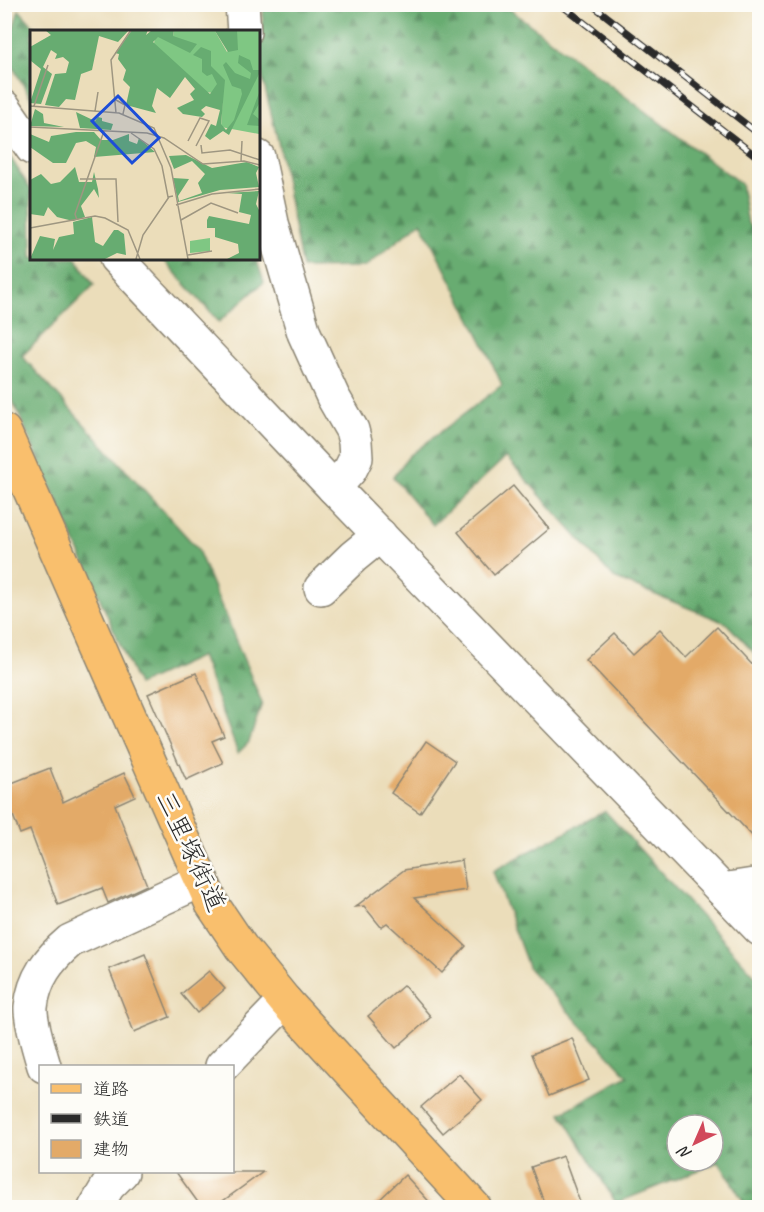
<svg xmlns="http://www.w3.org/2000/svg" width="764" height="1212" viewBox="0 0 764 1212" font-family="Caveat,'Klee One',sans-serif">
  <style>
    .forest { fill: url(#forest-firs); stroke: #496c4e; stroke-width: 1.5; fill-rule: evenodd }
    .building { fill: #e3aa68 }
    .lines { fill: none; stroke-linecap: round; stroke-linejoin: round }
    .minor-casing { stroke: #8b8472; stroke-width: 36 }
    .major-casing { stroke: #8b8472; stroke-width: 36 }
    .minor { stroke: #fff; stroke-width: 33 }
    .major { stroke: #f9bf6d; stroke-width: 33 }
    .rail-casing { stroke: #2b2b2b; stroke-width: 7 }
    .rail { stroke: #fdfcf7; stroke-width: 4.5; stroke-dasharray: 14; stroke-linecap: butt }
    .labels { text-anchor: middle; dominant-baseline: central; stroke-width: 5; stroke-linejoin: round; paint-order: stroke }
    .street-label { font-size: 26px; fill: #2b2b2b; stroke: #fdfcf7 }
    .inset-road { fill: none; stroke: #9e9681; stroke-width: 1.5 }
    .view { fill: #1d4ed8; fill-opacity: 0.15; stroke: #1d4ed8; stroke-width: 3 }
    .inset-edge { fill: none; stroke: #2b2b2b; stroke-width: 3 }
  </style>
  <defs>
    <pattern id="forest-firs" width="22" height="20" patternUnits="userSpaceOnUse" patternTransform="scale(1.5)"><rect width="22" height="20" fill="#67ac71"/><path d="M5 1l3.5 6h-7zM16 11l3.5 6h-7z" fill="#558c5d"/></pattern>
  </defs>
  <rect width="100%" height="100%" fill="#fdfcf7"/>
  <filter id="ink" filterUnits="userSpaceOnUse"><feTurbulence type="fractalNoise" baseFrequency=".0167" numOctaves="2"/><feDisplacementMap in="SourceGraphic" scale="12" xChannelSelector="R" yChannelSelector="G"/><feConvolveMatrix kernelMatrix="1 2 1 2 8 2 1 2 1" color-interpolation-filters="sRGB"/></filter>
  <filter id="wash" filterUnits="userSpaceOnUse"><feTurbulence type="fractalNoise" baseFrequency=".008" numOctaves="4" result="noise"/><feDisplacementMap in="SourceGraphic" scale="24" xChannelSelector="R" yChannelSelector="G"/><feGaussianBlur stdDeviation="1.35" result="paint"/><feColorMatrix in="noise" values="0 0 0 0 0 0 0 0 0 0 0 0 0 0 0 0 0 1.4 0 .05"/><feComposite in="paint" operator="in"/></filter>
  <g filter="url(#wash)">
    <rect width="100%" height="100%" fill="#ebddba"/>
    <g class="forest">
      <polygon points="264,5 504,5 741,184 748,224 760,236 759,658 726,623 614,578 506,457 433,525 393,477 409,456 502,385 483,343 421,222 365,267 302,268 278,141 259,64"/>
      <polygon points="19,10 38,31 32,32 31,98 5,54"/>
      <polygon points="5,149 31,190 32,258 76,258 94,285 22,356 197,548 262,703 249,742 238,753 201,656 138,685 5,383"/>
      <polygon points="162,258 256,258 264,282 219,322"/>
      <path d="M605 811 759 980V1207H747L719 1162 616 1203 561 1113 628 1076 529 969 493 871ZM677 1125H713V1161H677Z"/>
    </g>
    <g id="blocks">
      <g class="building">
        <polygon points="513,486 549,529 494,575 458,532"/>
        <polygon points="717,627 759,672 759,843 586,660 615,633 634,653 660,629 686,657"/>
        <polygon points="196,673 224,736 212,741 223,763 186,780 148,694"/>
        <polygon points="426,741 455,761 420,813 391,793"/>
        <polygon points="50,768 63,802 124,773 135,796 115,805 147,885 108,903 102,888 58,905 30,830 20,834 12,813 4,816 4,786"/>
        <polygon points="462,860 466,890 414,898 466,946 442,973 387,923 381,927 364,906 355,907 404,870"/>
        <polygon points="145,954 170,1017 134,1032 109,969"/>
        <polygon points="209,971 225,989 197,1013 181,994"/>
        <polygon points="404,985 431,1017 396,1048 368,1016"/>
        <polygon points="572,1038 589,1080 549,1096 532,1054"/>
        <polygon points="459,1074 482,1100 443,1133 421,1107"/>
        <polygon points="563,1156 582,1208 546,1208 531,1167"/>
        <polygon points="176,1172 263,1172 213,1208 202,1208"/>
        <polygon points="405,1175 435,1208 371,1208"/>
      </g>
    </g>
  </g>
  <g filter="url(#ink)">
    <use href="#blocks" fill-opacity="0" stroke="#8b8472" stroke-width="1.5"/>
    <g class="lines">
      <defs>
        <g id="minor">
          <polyline points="242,4 244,32"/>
          <polyline points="4,107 32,148"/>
          <polyline points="258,157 272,223 304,333 333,397 352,430 355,442 356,458 350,470 334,488"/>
          <polyline points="116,258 334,488 760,929"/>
          <polyline points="321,588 353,557 380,535"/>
          <polyline points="722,890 760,884"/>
          <path d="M44 1066C40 1053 30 1020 31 1007 34 978 49 959 70 941L202 880"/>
          <polyline points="222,1066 285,1001"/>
          <polyline points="95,1208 108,1186 122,1172"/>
        </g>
        <polyline id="major" points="4,431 212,904 241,947 285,1001 475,1208"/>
      </defs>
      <use href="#minor" class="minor-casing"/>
      <use href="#major" class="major-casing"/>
      <use href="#minor" class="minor"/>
      <use href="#major" class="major"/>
      <defs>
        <g id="rail">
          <polyline points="560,4 760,159"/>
          <polyline points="591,4 760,135"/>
        </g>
      </defs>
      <use href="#rail" class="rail-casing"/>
      <use href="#rail" class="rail"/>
    </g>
  </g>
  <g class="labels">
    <g class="street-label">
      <text transform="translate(191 851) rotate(65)">三里塚街道</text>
    </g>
  </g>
  <g transform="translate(30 30)">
    <rect width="230" height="230" fill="#ebddba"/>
    <path d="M144 0 185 1 197 22 205 14 207 0H229V104L191 97 193 64 175 62 124 14 125 7 143 6Z" fill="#7fc783"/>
    <path d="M15 0H99L88 12 69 6 62 40 51 44 45 70 36 69 29 77 15 75 25 44 36 43 39 32 33 27 25 29 27 24 21 20 13 37 22 44 11 74 0 73 11 39 1 31 0 17 21 5ZM102 0H118L116 5 122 0H144L143 6 167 14 160 23 128 7 123 12 180 64 187 54 182 44 177 46 172 42V29L163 25 171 17 181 21V36L195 50 191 94 196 100 204 90 212 64 211 59 202 56 193 35 196 32 205 43 220 49 221 43 208 33 209 25 220 30 223 40H229V44L199 105 193 101 180 110 175 106 181 94 186 96 190 80 176 76 171 80 175 84 172 87 153 84 147 78 164 70 160 64 165 59 155 47 140 68 127 58 122 76 126 83 96 75 100 57 93 50 96 40 88 29 89 24 85 23ZM173 0H207L208 20 198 22 185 1ZM229 63V74L223 84 229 89V96L217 95ZM5 79 13 84 14 93 34 97 0 96ZM46 82 65 91 68 87 72 88V91L83 94 81 100 50 98ZM46 102H64L71 110H83L99 104V111L107 114 109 108 125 122 64 127 66 117 56 111 46 113 36 133H23L0 117V104L19 112 21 106ZM156 125 182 138 217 132 229 137 226 143 229 157 190 160 148 172 143 148 159 149 148 166 149 171 172 163 168 153 175 144 162 131 144 139 139 126ZM45 137 49 152H62L64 142 68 159 69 168 64 159 51 176 55 187 43 191 27 187 18 177 14 186 0 184V150L11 144 21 154 30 152ZM229 161 226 174 229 180V229H197L209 223 208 214 185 207V198H177V190L179 186 219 194 221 185 209 182 212 164 197 163ZM62 187 65 212 73 216 84 200H88L94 204 96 225 87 223 75 229H0L10 206 25 209 23 220 29 207 44 204 43 192Z" fill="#67ac71"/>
    <path d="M180 208V221L160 223V211Z" fill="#7fc783"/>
    <path class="inset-road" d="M86 70 95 75 93 84M0 76 89 83 124 98 141 138 158 229M4 76 18 35M65 81 68 62M86 83 81 30 101 0M0 97 117 103 134 108 173 134 214 131 230 135M101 103 124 119 132 136 138 167 143 166M158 111 170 88 179 91 166 116M171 115 172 123 200 120 230 130M211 131 212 111M50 149H86L88 192M146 175 182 164 230 159M47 190 45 184 74 101M151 190 181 173 208 183M0 198 65 186 75 188 98 200 110 229M158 225 182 221M106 229 113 205 139 167"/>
    <path class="view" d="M88 66 129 108 102 133 62 91Z"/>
    <rect width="230" height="230" class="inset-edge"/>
  </g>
  <rect width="764" height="1212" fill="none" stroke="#fdfcf7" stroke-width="24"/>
  <rect x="39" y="1065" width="195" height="108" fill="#fdfcf7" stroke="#a9a8a5" stroke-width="1.5"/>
  <rect x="51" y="1084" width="30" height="9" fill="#f9bf6d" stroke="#a9a8a5" stroke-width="1.5"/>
  <text x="93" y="1095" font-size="18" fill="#2b2b2b">道路</text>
  <rect x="51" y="1114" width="30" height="9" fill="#2b2b2b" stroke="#a9a8a5" stroke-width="1.5"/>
  <text x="93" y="1125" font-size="18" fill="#2b2b2b">鉄道</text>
  <rect x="51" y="1140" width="30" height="18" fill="#e3aa68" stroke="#a9a8a5" stroke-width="1.5"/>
  <text x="93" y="1155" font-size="18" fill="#2b2b2b">建物</text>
  <g transform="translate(695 1143) rotate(224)"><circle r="28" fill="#fdfcf7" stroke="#a9a8a5" stroke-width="1.5"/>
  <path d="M0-4.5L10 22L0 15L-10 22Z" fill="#d1495b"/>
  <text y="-9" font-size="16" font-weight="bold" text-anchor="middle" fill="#2b2b2b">N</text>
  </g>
</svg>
